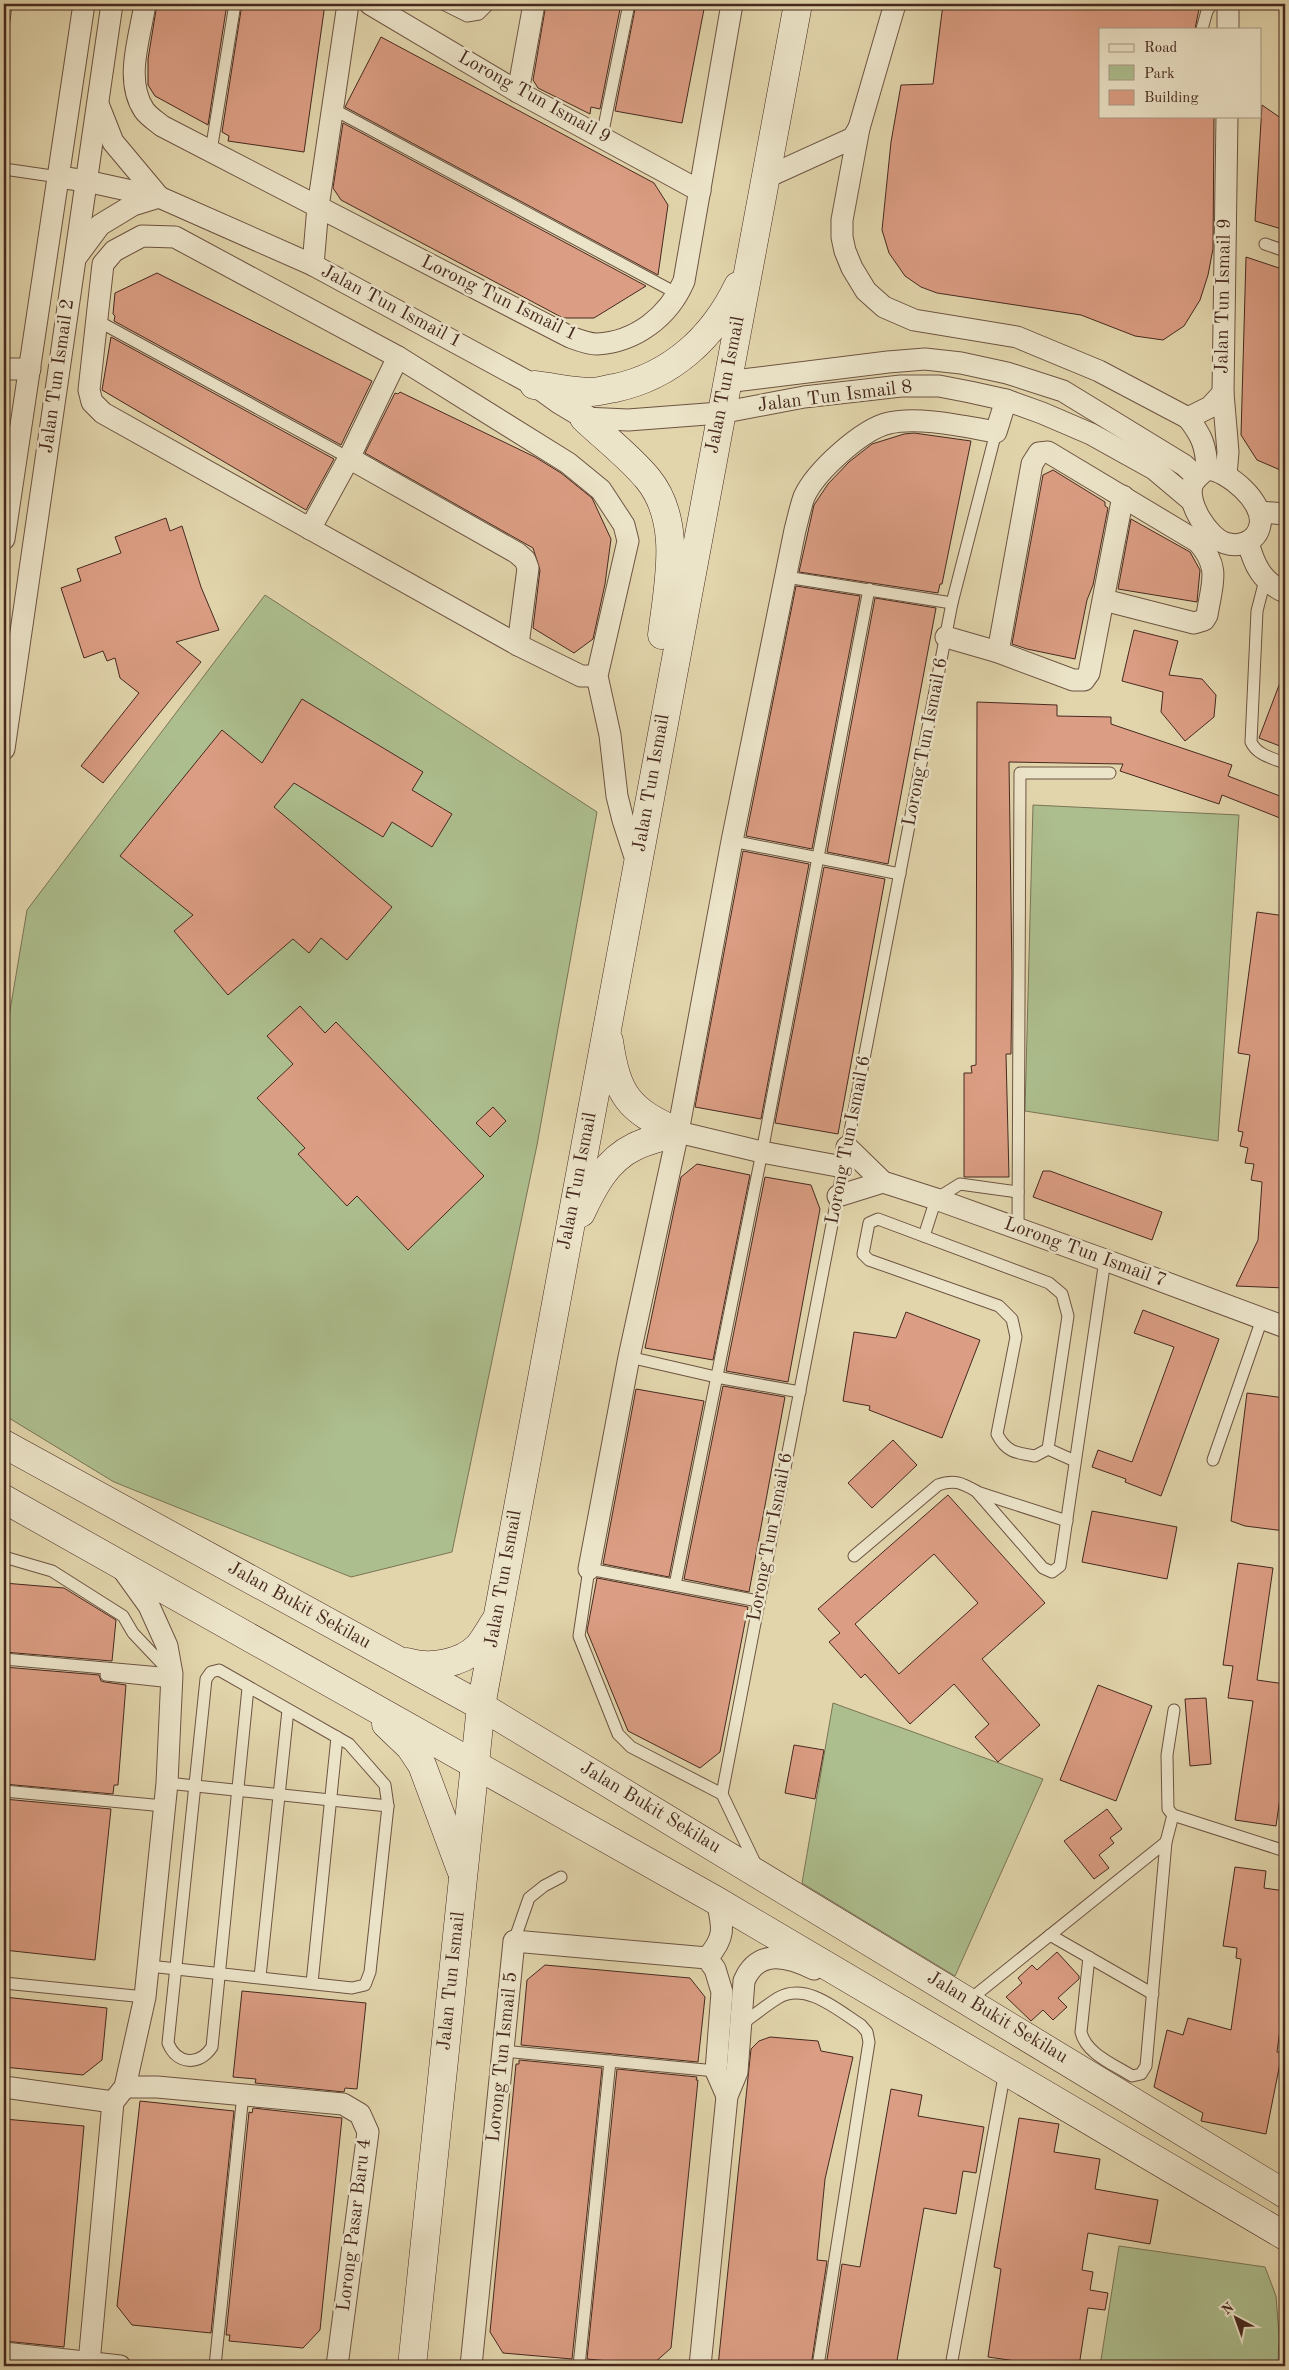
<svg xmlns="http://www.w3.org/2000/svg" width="1289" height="2370" viewBox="0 0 1289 2370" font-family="'Old Standard TT',serif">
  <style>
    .green { fill: #adbe8e; stroke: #7a7456 }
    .building { fill: #db9d83; stroke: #46291f; fill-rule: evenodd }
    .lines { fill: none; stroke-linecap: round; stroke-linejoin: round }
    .lane-casing { stroke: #6d5442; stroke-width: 13 }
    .street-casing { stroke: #6d5442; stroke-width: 23 }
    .secondary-casing { stroke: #46291f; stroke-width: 29 }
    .lane { stroke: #ece4c9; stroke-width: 11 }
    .street { stroke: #ece4c9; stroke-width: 21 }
    .secondary { stroke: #ece4c9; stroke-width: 28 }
    .labels { text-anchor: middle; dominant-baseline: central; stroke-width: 5; stroke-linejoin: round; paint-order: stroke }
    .street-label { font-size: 19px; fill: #46291f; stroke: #ece4c9 }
  </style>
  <rect width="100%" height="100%" fill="#e2d5ac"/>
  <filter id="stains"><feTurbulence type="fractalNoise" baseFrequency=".004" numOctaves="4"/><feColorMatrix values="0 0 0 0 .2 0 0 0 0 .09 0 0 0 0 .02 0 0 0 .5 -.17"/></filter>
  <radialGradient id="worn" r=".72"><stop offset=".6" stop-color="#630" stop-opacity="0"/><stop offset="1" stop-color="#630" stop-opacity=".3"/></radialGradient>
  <g class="green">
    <polygon points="265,595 597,812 537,1145 452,1552 351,1577 114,1482 4,1415 4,1046 27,910"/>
    <polygon points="1033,805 1239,815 1218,1141 1025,1111"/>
    <polygon points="833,1703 1043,1779 955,1976 802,1883"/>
    <polygon points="1119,2246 1265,2267 1276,2296 1279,2335 1278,2366 1100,2366"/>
  </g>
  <g class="building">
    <polygon points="157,4 227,4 208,125 155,96 148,85 148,59"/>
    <polygon points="242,4 325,4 304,152 228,141 229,136 222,132"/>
    <polygon points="546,4 621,4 600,109 591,107 590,114 538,88 533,80"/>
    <polygon points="636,4 705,4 682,123 615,111"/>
    <polygon points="943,4 1200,4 1195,29 1100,29 1100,116 1214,116 1213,249 1208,275 1200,300 1184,326 1163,340 1135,336 1081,315 937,293 921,287 905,276 889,253 882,230 891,142 901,85 933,84"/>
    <polygon points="381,37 654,183 668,205 658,275 345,107"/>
    <polygon points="1262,105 1285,121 1285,230 1255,221"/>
    <polygon points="343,123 646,286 594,318 563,318 341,200 333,188"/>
    <polygon points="1246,257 1285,270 1285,472 1257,460 1241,435"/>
    <polygon points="157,273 372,381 341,445 114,321 115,316 113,314 115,293"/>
    <polygon points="111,337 334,459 306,510 102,390"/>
    <polygon points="400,392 535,457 561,473 592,498 611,539 605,584 593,639 574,653 533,628 540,570 533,548 365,453 395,393 398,394"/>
    <polygon points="914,433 971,441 942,584 940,584 938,593 799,572 814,505 828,484 849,462 872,444 904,434"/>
    <polygon points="1053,470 1105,502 1105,506 1108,508 1093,585 1087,600 1075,659 1027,649 1012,644 1043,475"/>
    <polygon points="166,518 170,531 182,526 201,587 219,630 176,642 201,662 103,783 81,766 139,693 120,678 115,658 107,661 103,651 84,658 61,588 81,581 77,569 121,553 115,537"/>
    <polygon points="1131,519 1190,552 1200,570 1197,602 1118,589"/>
    <polygon points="796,586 860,596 812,849 746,836"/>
    <polygon points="875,598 936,608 888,864 827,852"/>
    <polygon points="1134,630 1178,641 1169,675 1202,679 1216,695 1214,717 1185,741 1161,712 1163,692 1122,681"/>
    <polygon points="1284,672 1285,672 1285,748 1259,738"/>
    <polygon points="302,699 423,772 412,790 452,814 432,847 392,822 383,837 294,783 274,807 392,907 347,960 321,938 309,953 293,939 228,995 174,931 193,915 120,856 222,730 262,763"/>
    <polygon points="977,702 1057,705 1057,716 1111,717 1111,724 1232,765 1228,776 1285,798 1285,820 1222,795 1219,804 1120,771 1123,764 1009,762 1012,974 1011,1054 1006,1054 1009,1177 964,1177 964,1073 972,1073 971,1066 976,1065"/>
    <polygon points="743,851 809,864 761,1119 695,1107"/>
    <polygon points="824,867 885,879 838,1134 775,1123"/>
    <polygon points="1257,912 1285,916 1285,1175 1282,1193 1285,1194 1285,1288 1236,1286 1258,1240 1262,1182 1251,1180 1254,1164 1245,1163 1248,1148 1240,1146 1243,1132 1238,1131 1250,1055 1238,1053"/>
    <polygon points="300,1006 325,1033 336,1022 484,1176 408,1250 357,1196 347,1206 298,1154 305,1148 257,1098 293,1064 267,1036"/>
    <polygon points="493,1107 506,1121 490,1137 476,1123"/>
    <polygon points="697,1164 750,1175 713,1360 645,1348 681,1177"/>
    <polygon points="1043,1171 1050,1171 1162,1212 1152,1240 1033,1197"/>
    <polygon points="765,1177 811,1185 820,1209 788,1382 726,1371"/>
    <polygon points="1143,1310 1219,1339 1161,1496 1125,1482 1126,1479 1092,1467 1098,1450 1132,1462 1174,1347 1134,1333"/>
    <polygon points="906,1312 980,1340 942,1438 869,1410 870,1406 843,1401 854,1332 896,1338"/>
    <polygon points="723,1386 785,1397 749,1592 684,1579"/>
    <polygon points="636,1389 704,1401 669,1577 603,1564"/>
    <polygon points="1247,1393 1285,1398 1285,1531 1245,1526 1231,1521"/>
    <polygon points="893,1440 917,1465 872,1508 848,1483"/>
    <path d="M948 1495 1045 1603 982 1659 1040 1725 998 1762 975 1737 989 1724 954 1684 910 1724 865 1674 861 1678 829 1642 840 1633 818 1609ZM934 1554 978 1603 899 1674 855 1624Z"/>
    <polygon points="1092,1511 1177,1527 1167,1579 1082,1562"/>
    <polygon points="1238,1563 1273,1568 1257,1680 1285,1684 1285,1763 1276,1826 1235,1820 1253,1701 1228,1698 1233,1666 1223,1665"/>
    <polygon points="597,1578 748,1607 720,1752 700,1768 628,1731 587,1631"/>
    <polygon points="4,1583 64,1588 116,1620 112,1661 4,1652"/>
    <polygon points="4,1667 99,1675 101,1681 105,1682 126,1685 118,1785 114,1785 113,1794 4,1784"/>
    <polygon points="1098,1685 1152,1706 1116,1801 1060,1780"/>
    <polygon points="1206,1698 1211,1764 1190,1766 1185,1699"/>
    <polygon points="794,1745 824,1750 815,1799 785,1793"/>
    <polygon points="4,1799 111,1809 95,1960 4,1950"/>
    <polygon points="1107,1809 1122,1829 1110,1838 1114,1843 1099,1855 1109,1868 1094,1879 1064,1841"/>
    <polygon points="1235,1867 1266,1871 1264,1888 1285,1891 1285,1926 1282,1953 1285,1954 1285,1993 1277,2052 1282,2053 1266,2134 1201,2121 1203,2113 1154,2087 1167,2030 1183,2035 1188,2018 1231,2030 1241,1959 1236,1958 1237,1948 1223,1946"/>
    <polygon points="1057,1952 1079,1976 1079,1979 1058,1998 1067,2007 1053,2020 1043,2010 1031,2021 1006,1997 1022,1983 1018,1978 1032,1965 1037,1970"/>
    <polygon points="545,1965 690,1978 705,1997 698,2062 521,2045 527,1980"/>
    <polygon points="242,1991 366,2003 357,2089 345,2088 344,2092 255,2083 256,2079 233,2077"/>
    <polygon points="4,1997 107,2008 102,2060 83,2075 4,2067"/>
    <polygon points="770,2037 818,2041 821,2051 853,2057 825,2179 817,2260 827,2261 811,2366 718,2366 751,2049 759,2041"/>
    <polygon points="519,2060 602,2068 572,2359 503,2353 490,2332 516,2064 519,2064"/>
    <polygon points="617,2069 697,2077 696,2080 698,2080 671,2348 652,2365 587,2359"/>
    <polygon points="891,2089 922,2095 918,2116 984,2127 976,2173 963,2171 956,2214 924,2208 896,2366 826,2366 842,2264 860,2267"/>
    <polygon points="140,2101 234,2111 211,2333 132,2325 117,2306"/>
    <polygon points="253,2108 342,2118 320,2330 303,2348 229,2341 230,2335 226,2335 249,2112 252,2113"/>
    <polygon points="1019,2118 1059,2124 1054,2152 1100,2159 1095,2189 1158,2200 1150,2244 1088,2233 1082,2270 1093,2272 1090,2290 1108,2293 1105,2310 1088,2308 1079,2366 1037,2366 1037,2364 988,2357 1001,2269 994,2267"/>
    <polygon points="4,2119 84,2126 64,2347 4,2341"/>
  </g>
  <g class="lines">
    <defs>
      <g id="lane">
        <polyline points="443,4 467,16 479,14 489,4"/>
        <polyline points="4,21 6,4"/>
        <polyline points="1202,29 1207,11 1212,4"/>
        <polyline points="333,109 678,294"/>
        <polyline points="602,136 629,4"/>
        <polyline points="211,151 235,4"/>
        <polyline points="4,169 59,177"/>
        <polyline points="1265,244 1285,251"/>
        <polyline points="96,320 349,458"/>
        <polyline points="786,577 952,603"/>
        <path d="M1265 580 1257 611 1251 742C1257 755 1272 758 1285 763"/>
        <polyline points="732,841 900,874"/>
        <path d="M878 1219 1049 1283 1062 1294 1068 1316 1048 1449 1035 1456C1016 1453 1006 1452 997 1434L1016 1337 1012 1319 999 1306 869 1260 863 1254 869 1223Z"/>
        <polyline points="1018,1229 1020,773 1110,773"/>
        <polyline points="924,1236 936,1199 960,1184 1018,1192"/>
        <polyline points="629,1357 716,1377 800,1392"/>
        <polyline points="1048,1449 1075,1461"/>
        <polyline points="1213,1460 1262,1319"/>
        <polyline points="977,1492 1067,1521"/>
        <path d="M854 1556 938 1485C954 1479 962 1483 976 1491L1043 1568 1052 1572 1060 1566 1105 1260"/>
        <polyline points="4,1557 52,1571 123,1616 133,1633 169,1671"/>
        <polyline points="675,1585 762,1152 869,589"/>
        <polyline points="4,1659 172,1674"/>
        <polyline points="106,1675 172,1682"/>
        <path d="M248 1688 212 2047C199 2066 177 2065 168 2043L206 1679 211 1672 219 1670 349 1744 385 1785 388 1806"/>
        <polyline points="1174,1710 1167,1755 1168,1809 1173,1815 1285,1851"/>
        <polyline points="4,1791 164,1806"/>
        <polyline points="722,1794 631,1747 618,1734 579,1636 589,1569 758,1601"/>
        <polyline points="757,1867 722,1794 952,603 996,432"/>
        <polyline points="1050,1935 1153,1994"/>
        <polyline points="514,1941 529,1898 544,1886 561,1877"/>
        <path d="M1089 1957 1081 2032C1086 2054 1115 2065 1132 2076L1141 2074 1146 2066 1166 1842 1173 1815"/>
        <polyline points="149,1966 352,1988 365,1985 370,1972 388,1806 167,1783"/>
        <polyline points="260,1977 288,1710"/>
        <polyline points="4,1983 145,1997"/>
        <polyline points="312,1983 337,1737"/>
        <polyline points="968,2001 1166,1842"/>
        <path d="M741 2025C753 2016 765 2006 778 1998 806 1981 839 2011 861 2025L867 2032 869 2042 818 2366"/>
        <polyline points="503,2051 716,2071"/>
        <polyline points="215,2366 243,2094"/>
        <polyline points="579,2366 610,2061"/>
        <polyline points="951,2366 1005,2071"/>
      </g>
      <g id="street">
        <path d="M145 4C140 37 124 80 144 110 148 116 156 121 162 126L570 337C578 340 588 344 597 344 636 342 669 316 684 281L732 4"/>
        <polyline points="370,4 518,92 700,191"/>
        <polyline points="895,4 859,128 842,220 842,237 845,251 852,268 866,291 884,307 914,320 1017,337 1099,371 1188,418 1210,407 1223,393"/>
        <polyline points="1228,29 1228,4"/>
        <polyline points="518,92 534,4"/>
        <polyline points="98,104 113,142 159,197"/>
        <polyline points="59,177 86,181 159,197 313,265 534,385 559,403 584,418 628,420 720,413 804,397 901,386 939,386 970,392 1006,400 1042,413 1091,434 1154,469 1192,501"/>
        <polyline points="765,178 853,138 859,128"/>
        <polyline points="77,256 100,225 133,205 159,197"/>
        <polyline points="313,265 318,207 348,4"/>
        <polyline points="4,369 30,369"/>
        <polyline points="726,382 888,362 925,359 961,363 1007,373 1063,391 1184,465 1197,477"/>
        <path d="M1188 418C1202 436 1206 446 1207 469"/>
        <polyline points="349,458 517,553 525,560 528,568 518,645"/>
        <path d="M1207 469C1227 470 1265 502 1260 525 1257 541 1240 548 1225 543 1208 537 1187 504 1192 486 1194 479 1201 474 1207 469Z"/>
        <polyline points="1226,475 1228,452 1223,393 1227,116"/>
        <polyline points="1260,512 1285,514"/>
        <polyline points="310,529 349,458 398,357"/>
        <polyline points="4,539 84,4"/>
        <path d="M1248 542C1254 565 1262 582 1285 592"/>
        <polyline points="946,637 998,652 1073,680 1084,680 1089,673 1123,496"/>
        <path d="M998 652 1032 464 1039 453 1048 452 1198 542C1221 568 1212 583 1207 615L1204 620 1194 623 1104 600"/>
        <polyline points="597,676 581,676 518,645 103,413 92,402 89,390 103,264 114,251 142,236 175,237 398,357 568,463 601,490 624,525 628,541 597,676 610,735 617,796 623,820 637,863"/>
        <polyline points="4,749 112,4"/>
        <polyline points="678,1132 762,1152 843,1167"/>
        <polyline points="847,1147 883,1182 936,1199 1105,1260 1285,1327"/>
        <polyline points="838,1196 883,1182"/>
        <path d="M589 1569 629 1357 678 1132 732 841 795 530C798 519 800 508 804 497 815 472 862 429 889 423 919 416 966 427 996 432L1006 400"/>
        <path d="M707 1958C726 1937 723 1927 717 1901"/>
        <polyline points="4,2087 113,2102"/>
        <polyline points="125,2087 157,2087 343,2104 360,2114 368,2132 337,2366"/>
        <polyline points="4,2353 120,2366"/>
        <polyline points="89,2363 113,2102 125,2087 145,1997 167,1783 172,1674 167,1646 149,1606 121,1567"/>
        <polyline points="471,2366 514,1941 707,1958 715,1969 722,1992 716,2071 727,2096"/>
        <path d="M700 2366 727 2096 737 2072 744 1981C758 1948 788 1956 814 1969"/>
      </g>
      <g id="secondary">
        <path d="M534 385C553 387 573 392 592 392 599 392 607 389 615 388 671 376 713 338 738 286"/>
        <path d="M584 418C605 438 630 457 648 479 683 522 668 585 662 635"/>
        <path d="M609 1041C617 1095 628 1110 678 1132"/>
        <path d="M581 1213C593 1187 607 1160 634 1147 647 1140 664 1137 678 1132"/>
        <polyline points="4,1444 481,1706 1285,2194"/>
        <polyline points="4,1499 717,1901 1285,2236"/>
        <path d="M407 1662C429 1669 461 1664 478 1647 484 1640 489 1631 494 1623"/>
        <polyline points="386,1724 410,1747 422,1765 461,1870"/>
        <polyline points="412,2366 481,1706 798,4"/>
      </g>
    </defs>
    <use href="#lane" class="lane-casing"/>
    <use href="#street" class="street-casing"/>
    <use href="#secondary" class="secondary-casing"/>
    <use href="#lane" class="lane"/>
    <use href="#street" class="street"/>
    <use href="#secondary" class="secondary"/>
  </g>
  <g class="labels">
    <g class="street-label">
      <text transform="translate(534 98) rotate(29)">Lorong Tun Ismail 9</text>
      <text transform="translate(1224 296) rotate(-89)">Jalan Tun Ismail 9</text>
      <text transform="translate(499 299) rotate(26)">Lorong Tun Ismail 1</text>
      <text transform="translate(391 307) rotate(28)">Jalan Tun Ismail 1</text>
      <text transform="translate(58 376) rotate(-82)">Jalan Tun Ismail 2</text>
      <text transform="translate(726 385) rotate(-79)">Jalan Tun Ismail</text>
      <text transform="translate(835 397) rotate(-7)">Jalan Tun Ismail 8</text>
      <text transform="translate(926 742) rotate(-79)">Lorong Tun Ismail 6</text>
      <text transform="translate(652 783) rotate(-80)">Jalan Tun Ismail</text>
      <text transform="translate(849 1140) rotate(-79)">Lorong Tun Ismail 6</text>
      <text transform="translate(578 1181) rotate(-79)">Jalan Tun Ismail</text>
      <text transform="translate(1085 1253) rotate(20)">Lorong Tun Ismail 7</text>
      <text transform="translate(771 1537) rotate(-79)">Lorong Tun Ismail 6</text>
      <text transform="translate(504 1579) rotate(-80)">Jalan Tun Ismail</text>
      <text transform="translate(299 1606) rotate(29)">Jalan Bukit Sekilau</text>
      <text transform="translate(650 1808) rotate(31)">Jalan Bukit Sekilau</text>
      <text transform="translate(452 1981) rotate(-84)">Jalan Tun Ismail</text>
      <text transform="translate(997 2018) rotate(31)">Jalan Bukit Sekilau</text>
      <text transform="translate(503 2057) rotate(-84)">Lorong Tun Ismail 5</text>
      <text transform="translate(355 2225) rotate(-83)">Lorong Pasar Baru 4</text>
    </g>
  </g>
  <rect width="1289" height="2370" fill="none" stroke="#e2d5ac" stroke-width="20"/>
  <rect x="5" y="5" width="1279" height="2360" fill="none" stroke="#46291f" stroke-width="2.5"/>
  <rect x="10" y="10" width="1269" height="2350" fill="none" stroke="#46291f"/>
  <rect x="1099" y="28" width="162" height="90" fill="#ece4c9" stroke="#aa9985"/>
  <rect x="1109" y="44" width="25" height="8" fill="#ece4c9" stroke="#aa9985"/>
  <text x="1144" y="52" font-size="15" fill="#46291f">Road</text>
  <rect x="1109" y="65" width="25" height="15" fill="#adbe8e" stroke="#aa9985"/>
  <text x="1144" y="78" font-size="15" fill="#46291f">Park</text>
  <rect x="1109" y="90" width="25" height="15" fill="#db9d83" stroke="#aa9985"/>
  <text x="1144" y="102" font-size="15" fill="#46291f">Building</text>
  <g transform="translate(1236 2318) rotate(319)" stroke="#ece4c9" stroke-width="4" paint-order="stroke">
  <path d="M0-4L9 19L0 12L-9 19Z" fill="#46291f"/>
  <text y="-8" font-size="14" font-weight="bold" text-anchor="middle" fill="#46291f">N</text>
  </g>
  <rect width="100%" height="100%" filter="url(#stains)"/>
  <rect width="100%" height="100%" fill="url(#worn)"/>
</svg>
